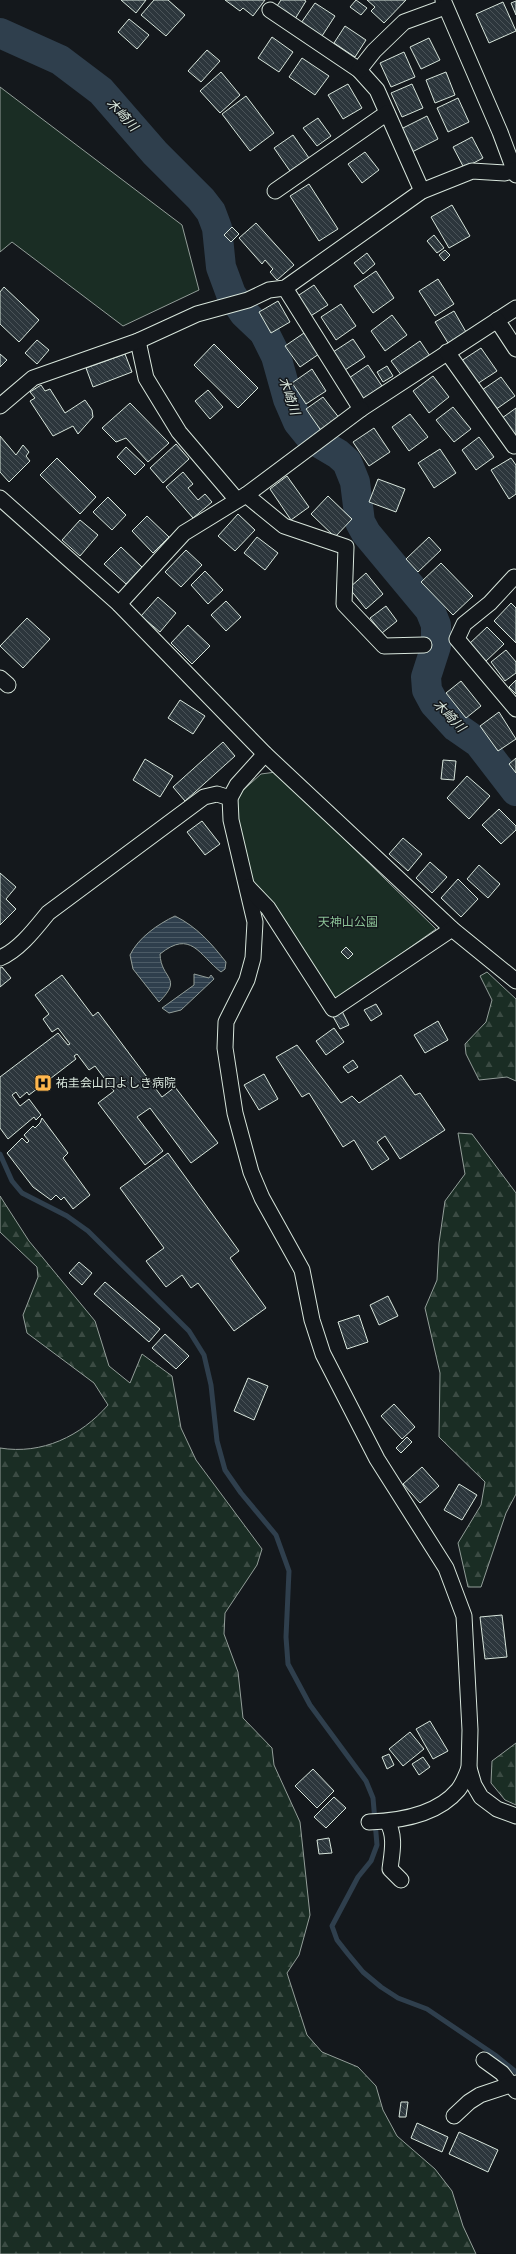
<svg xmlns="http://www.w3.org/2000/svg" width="516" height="2254" viewBox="0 0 516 2254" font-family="'Sofia Sans Condensed','Noto Sans JP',sans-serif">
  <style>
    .green { fill: #1a2d24; stroke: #939e99 }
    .forest { fill: url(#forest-firs); stroke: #939e99 }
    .water { fill: url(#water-rules); stroke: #939e99 }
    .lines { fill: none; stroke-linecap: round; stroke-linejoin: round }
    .stream { stroke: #2f3f4d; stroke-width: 5 }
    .river { stroke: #2f3f4d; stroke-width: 30 }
    .building { fill: url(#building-back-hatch); stroke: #d8e6dc }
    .minor-casing { stroke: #d8e6dc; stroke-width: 17 }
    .minor { stroke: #14181c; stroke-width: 15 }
    .labels { text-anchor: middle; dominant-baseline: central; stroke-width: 3; stroke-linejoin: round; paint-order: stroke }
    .park-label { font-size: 12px; fill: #8ac095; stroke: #14181c }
    .poi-label { font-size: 12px; fill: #d8e6dc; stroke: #14181c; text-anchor: start }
    .water-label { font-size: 13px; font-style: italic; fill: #d8e6dc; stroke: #14181c }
  </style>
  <defs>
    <pattern id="forest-firs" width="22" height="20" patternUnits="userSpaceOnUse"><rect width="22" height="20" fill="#1a2d24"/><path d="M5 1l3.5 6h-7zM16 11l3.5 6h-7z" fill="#3b4b43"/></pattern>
    <pattern id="water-rules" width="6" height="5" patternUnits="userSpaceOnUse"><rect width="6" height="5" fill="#2f3f4d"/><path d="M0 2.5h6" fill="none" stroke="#4c5b66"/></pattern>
    <pattern id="building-back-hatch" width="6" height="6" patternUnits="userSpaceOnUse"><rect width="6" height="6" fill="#2c363c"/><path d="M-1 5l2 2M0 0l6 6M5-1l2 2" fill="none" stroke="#4a5358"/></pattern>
  </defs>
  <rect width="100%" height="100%" fill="#14181c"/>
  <g class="green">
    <polygon points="0,87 182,225 199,290 123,326 12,242 0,252"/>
    <polygon points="276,772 436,929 335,1001 252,885 234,807 241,792 261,774"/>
  </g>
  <g class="forest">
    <polygon points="487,972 516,999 516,1081 507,1077 479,1080 466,1054 465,1044 486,1022 492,1000 480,976"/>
    <polygon points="458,1133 472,1134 516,1193 516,1494 506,1513 481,1587 468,1587 458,1543 481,1505 485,1482 439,1437 440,1373 425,1308 437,1280 439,1243 445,1201 465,1174"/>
    <path d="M0 1196 29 1241 95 1321 109 1366 130 1383 142 1354 172 1376 181 1428 196 1460 262 1549 257 1565 225 1613 224 1634 238 1672 243 1718 272 1748 274 1765 300 1822 310 1915 299 1955 287 1973 307 2035 322 2052 358 2067 376 2086 383 2110 397 2136 435 2169 452 2191 463 2226 476 2254H0V1448C42 1455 81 1436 108 1405L94 1383 27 1333 23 1315 38 1277 37 1267 0 1232Z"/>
    <polygon points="516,1743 516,1805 505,1800 491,1783 492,1761"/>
  </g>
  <g class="water">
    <path d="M175 916C197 927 211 943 226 962L225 969 221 972C199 955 191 929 160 954 161 980 184 977 159 1002L133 969 130 955C138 938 158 924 175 916Z"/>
    <polygon points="194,974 209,978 211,975 214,979 181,1010 169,1013 162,1008 194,985"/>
  </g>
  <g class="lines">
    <polyline class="stream" points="0,1154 12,1181 22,1193 67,1216 88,1231 189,1331 204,1355 211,1385 217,1441 225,1470 241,1493 276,1535 289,1571 286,1637 288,1664 310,1705 366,1781 373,1798 377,1845 371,1861 358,1877 332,1926 337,1940 348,1954 363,1972 381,1987 398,1998 427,2009 495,2055 516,2072"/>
    <polyline class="river" points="0,33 60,60 101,91 155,153 201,199 211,212 217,228 221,267 231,294 244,313 264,332 276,356 288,399 298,422 311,438 338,454 347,462 355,482 360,522 366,533 430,610 436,625 436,646 426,677 427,690 434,703 456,727 479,743 516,791"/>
  </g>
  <g class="building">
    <polygon points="121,0 146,0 136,13"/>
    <polygon points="154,0 168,0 185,15 166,36 141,15"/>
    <polygon points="225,0 265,0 253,16 243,8 240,11"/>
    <polygon points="281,0 304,0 306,1 295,19 277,6"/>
    <polygon points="356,0 367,8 361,15 350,7"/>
    <polygon points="367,0 406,0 384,23 371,11 375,7"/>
    <polygon points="516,1 516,15 511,3"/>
    <polygon points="503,2 516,31 489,43 476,14"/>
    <polygon points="315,3 335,16 322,36 301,23"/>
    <polygon points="129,19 149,35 137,49 118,32"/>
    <polygon points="345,26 366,40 355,57 334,43"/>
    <polygon points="272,37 293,52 279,72 258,58"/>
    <polygon points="429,38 440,60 421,69 410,47"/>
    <polygon points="207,50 220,61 201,82 188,71"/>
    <polygon points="404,52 415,77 391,87 380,63"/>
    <polygon points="302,58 329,76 315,95 289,77"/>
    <polygon points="221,72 240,95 220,113 200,91"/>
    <polygon points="446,72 455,95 435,103 426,80"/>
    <polygon points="348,84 362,108 343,119 328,95"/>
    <polygon points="412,84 423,108 402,117 391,93"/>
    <polygon points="246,96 274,133 250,151 222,114"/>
    <polygon points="458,98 469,122 448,132 437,108"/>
    <polygon points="427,116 438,139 412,152 401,129"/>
    <polygon points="318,118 331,136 317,146 303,128"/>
    <polygon points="293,135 309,158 290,171 274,148"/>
    <polygon points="472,137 483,158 464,168 453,147"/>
    <polygon points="365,152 379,170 362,183 348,164"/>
    <polygon points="309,184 338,229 319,241 290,196"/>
    <polygon points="452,205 470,236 449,248 431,217"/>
    <polygon points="256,223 294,265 277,280 270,272 273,269 265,260 262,264 239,238"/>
    <polygon points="232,227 239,234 231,242 224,235"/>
    <polygon points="434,235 444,248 437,253 427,241"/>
    <polygon points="445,250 450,255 444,261 439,255"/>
    <polygon points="367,253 375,264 363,274 354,263"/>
    <polygon points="376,271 394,298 373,313 354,286"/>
    <polygon points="438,279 454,304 435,316 419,291"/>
    <polygon points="314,285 328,305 309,317 296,297"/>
    <polygon points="4,287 39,320 19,342 0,324 0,292"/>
    <polygon points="278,301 290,322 271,333 259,312"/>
    <polygon points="341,304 356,326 336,340 321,317"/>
    <polygon points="454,311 466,332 448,343 435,322"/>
    <polygon points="392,315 407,335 385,351 371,331"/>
    <polygon points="304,333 319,354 300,367 285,346"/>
    <polygon points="353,339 365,357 345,370 333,352"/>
    <polygon points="37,340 49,350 37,364 25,353"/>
    <polygon points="420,341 430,356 402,376 391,361"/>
    <polygon points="214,344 258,388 238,408 194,365"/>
    <polygon points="481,348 497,371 477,384 461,361"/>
    <polygon points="0,354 7,360 0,367"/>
    <polygon points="125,354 132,372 93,387 86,368"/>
    <polygon points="368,365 382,386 363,399 349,378"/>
    <polygon points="387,366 393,376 383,382 377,372"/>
    <polygon points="312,369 326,391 306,404 292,383"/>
    <polygon points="433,376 449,397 429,413 413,391"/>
    <polygon points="501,377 515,396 495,410 482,390"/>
    <polygon points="41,385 45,391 50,389 65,413 85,400 92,410 93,417 78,434 73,426 53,436 30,401 35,398 30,392"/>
    <polygon points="208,390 223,407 210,419 195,401"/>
    <polygon points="323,397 340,419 322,432 306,409"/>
    <polygon points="130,403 169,443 148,462 126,438 116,442 102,428"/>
    <polygon points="453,407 471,429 454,442 436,420"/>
    <polygon points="516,408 516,434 514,435 502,418"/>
    <polygon points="410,414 428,437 409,451 392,427"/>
    <polygon points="374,428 390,452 369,466 353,442"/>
    <polygon points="0,436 16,455 23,445 29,452 26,456 30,461 9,482 0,472"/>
    <polygon points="479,437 494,457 476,470 462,450"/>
    <polygon points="176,444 189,459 163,483 150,468"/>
    <polygon points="126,447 145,465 135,475 117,457"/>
    <polygon points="440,449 456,473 434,488 418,463"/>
    <polygon points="57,458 96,497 80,514 40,475"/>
    <polygon points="511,458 516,465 516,494 509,499 491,470"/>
    <polygon points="183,472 193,484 188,488 198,500 205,494 212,502 193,518 166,487"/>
    <polygon points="287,476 309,507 291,520 270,489"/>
    <polygon points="378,479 405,489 396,512 369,502"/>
    <polygon points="328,496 352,519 335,537 311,514"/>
    <polygon points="108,497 126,515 112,530 93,512"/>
    <polygon points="238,514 255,530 235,551 218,536"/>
    <polygon points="147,516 169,537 153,553 132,531"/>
    <polygon points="80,520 98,535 80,556 62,540"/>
    <polygon points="257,537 278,553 265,570 244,553"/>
    <polygon points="429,537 441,550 418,572 406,559"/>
    <polygon points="121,547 142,567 126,584 104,564"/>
    <polygon points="186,550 202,565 181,587 165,572"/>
    <polygon points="441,563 473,596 453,615 421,582"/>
    <polygon points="205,571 223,590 208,604 191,585"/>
    <polygon points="366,573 383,594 366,609 349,588"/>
    <polygon points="158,597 176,613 160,632 141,616"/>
    <polygon points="226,601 241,617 226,631 211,615"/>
    <polygon points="511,603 516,608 516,643 494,621"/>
    <polygon points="386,606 397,621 382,633 370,618"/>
    <polygon points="27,618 50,639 23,668 0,646"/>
    <polygon points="188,625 210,646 192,664 171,643"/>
    <polygon points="487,627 504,644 485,662 468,645"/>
    <polygon points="506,650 516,662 516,673 505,681 491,662"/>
    <polygon points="516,680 516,694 509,687"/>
    <polygon points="461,681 481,706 466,718 446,693"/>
    <polygon points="180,700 205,716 193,734 168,718"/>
    <polygon points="499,712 516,739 498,751 480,726"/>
    <polygon points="223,742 235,756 185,801 173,787"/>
    <polygon points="516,758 516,773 509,764"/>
    <polygon points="145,759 173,776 160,797 133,780"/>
    <polygon points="443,760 456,761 454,780 441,779"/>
    <polygon points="467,776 490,796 469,819 447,798"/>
    <polygon points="499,809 516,826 516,830 501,844 482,825"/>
    <polygon points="202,821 220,844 205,855 187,832"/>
    <polygon points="403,838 422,854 408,871 389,854"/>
    <polygon points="430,862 447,877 432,893 416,878"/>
    <polygon points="479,865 500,884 488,898 467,879"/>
    <polygon points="0,873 16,887 6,899 16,909 0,925"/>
    <polygon points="458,879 478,899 461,917 441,898"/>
    <polygon points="346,947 353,954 348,959 341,952"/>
    <polygon points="2,967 11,978 0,987 0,968"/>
    <polygon points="62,975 93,1016 98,1012 162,1097 175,1087 218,1143 191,1163 150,1108 137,1117 163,1151 145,1165 98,1103 114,1091 95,1066 89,1070 77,1054 74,1056 76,1059 29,1095 27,1092 20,1098 16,1092 12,1095 20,1106 29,1099 41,1115 36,1120 34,1117 8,1139 0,1128 0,1077 58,1033 68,1045 70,1044 58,1028 52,1032 43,1019 49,1014 35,995"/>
    <polygon points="376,1004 382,1014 371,1021 364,1010"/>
    <polygon points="341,1009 349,1025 340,1029 331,1013"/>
    <polygon points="438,1021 448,1040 425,1053 414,1035"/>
    <polygon points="334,1028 344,1042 326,1055 316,1041"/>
    <polygon points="297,1045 341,1103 352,1096 359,1103 401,1075 415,1095 420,1093 445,1130 400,1159 385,1136 377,1142 389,1159 372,1170 354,1140 343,1147 309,1093 302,1097 276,1057"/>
    <polygon points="353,1060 358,1067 348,1073 343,1067"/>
    <polygon points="264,1074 278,1099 259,1110 244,1085"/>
    <polygon points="42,1118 68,1153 63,1158 90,1195 73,1209 64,1197 61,1200 56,1195 51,1200 33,1187 7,1153 22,1138 27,1143 29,1141 24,1135 33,1126 35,1128 40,1123"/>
    <polygon points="168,1153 239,1251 230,1258 266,1308 234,1331 198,1283 191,1288 182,1275 166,1287 146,1261 164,1248 120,1188"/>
    <polygon points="79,1262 92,1273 82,1285 69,1273"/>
    <polygon points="105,1282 160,1329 149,1342 94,1294"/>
    <polygon points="388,1296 398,1316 379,1325 370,1305"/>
    <polygon points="359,1315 368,1342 347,1349 338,1322"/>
    <polygon points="165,1334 189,1356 176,1369 152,1348"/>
    <polygon points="248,1378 268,1386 254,1420 234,1411"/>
    <polygon points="394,1404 415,1427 402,1439 381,1416"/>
    <polygon points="407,1437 412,1442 401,1453 396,1448"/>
    <polygon points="422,1467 439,1486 420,1503 403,1484"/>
    <polygon points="459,1484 477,1495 462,1520 444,1510"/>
    <polygon points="502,1615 507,1657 485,1659 480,1617"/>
    <polygon points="430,1721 448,1751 433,1759 416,1729"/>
    <polygon points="410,1732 424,1749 403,1766 389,1749"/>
    <polygon points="389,1754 394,1765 387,1769 382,1757"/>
    <polygon points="423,1757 430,1767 419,1775 412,1764"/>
    <polygon points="313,1769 334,1791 317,1808 295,1786"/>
    <polygon points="334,1797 346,1808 326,1828 314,1817"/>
    <polygon points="329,1838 332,1853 319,1854 317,1840"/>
    <polygon points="401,2102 408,2102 406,2117 399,2117"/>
    <polygon points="417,2123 448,2137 442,2152 411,2138"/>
    <polygon points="459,2132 498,2150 488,2172 449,2154"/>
  </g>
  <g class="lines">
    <defs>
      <g id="minor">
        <polyline points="443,0 500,132 516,175"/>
        <polyline points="270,10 359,70 377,90 422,191"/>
        <polyline points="359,70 374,51 404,22 445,7"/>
        <polyline points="275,191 387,113"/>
        <polyline points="285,288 361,409 516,308"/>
        <polyline points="497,320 516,349"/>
        <polyline points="138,341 146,378 179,432 237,500"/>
        <polyline points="447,352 514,446 516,445"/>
        <polyline points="0,406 33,378 138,341 197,314 248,300 269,290 285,288 422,191 472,171 505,173 514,170"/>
        <polyline points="246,495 284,526 346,547 344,604 384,646 424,645"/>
        <polyline points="0,498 119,604 265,754 452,929 516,981"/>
        <polyline points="514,577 490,603 464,624 457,639 516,709"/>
        <polyline points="119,604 184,533 246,495 361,409"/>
        <polyline points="0,678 8,685"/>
        <polyline points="265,754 237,785 230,798 231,820 255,922 253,958 247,980 226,1022 225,1048 235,1113 251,1172 262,1198 302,1270 312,1320 323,1354 377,1459 446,1568 464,1616 470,1730 469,1768 474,1785 481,1797 497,1809 516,1816"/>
        <polyline points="248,887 268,908 333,1009 452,929"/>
        <path d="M0 958C19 950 35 929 48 913L204 797 217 794 230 798"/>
        <path d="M369 1822C399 1821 437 1815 458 1790 463 1784 466 1776 469 1768"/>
        <path d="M387 1822C396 1835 392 1853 390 1869L401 1880"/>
        <polyline points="484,2060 502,2073 516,2091"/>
        <polyline points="454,2116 469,2102 480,2095 516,2083"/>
      </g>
    </defs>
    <use href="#minor" class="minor-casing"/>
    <use href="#minor" class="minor"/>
  </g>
  <defs>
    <symbol id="hospital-square" viewBox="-11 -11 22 22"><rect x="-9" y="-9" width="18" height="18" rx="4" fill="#ffb74d" stroke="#14181c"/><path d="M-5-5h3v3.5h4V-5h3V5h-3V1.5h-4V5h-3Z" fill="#111"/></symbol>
  </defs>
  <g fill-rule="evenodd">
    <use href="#hospital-square" x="33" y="1073" width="20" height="20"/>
  </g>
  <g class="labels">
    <g class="park-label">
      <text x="348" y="922">天神山公園</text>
    </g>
    <g class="poi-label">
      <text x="56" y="1083">祐圭会山口よしき病院</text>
    </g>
    <g class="water-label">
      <text transform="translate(122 115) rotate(47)">木崎川</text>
      <text transform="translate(289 396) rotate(71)">木崎川</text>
      <text transform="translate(449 716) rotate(46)">木崎川</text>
    </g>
  </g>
</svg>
